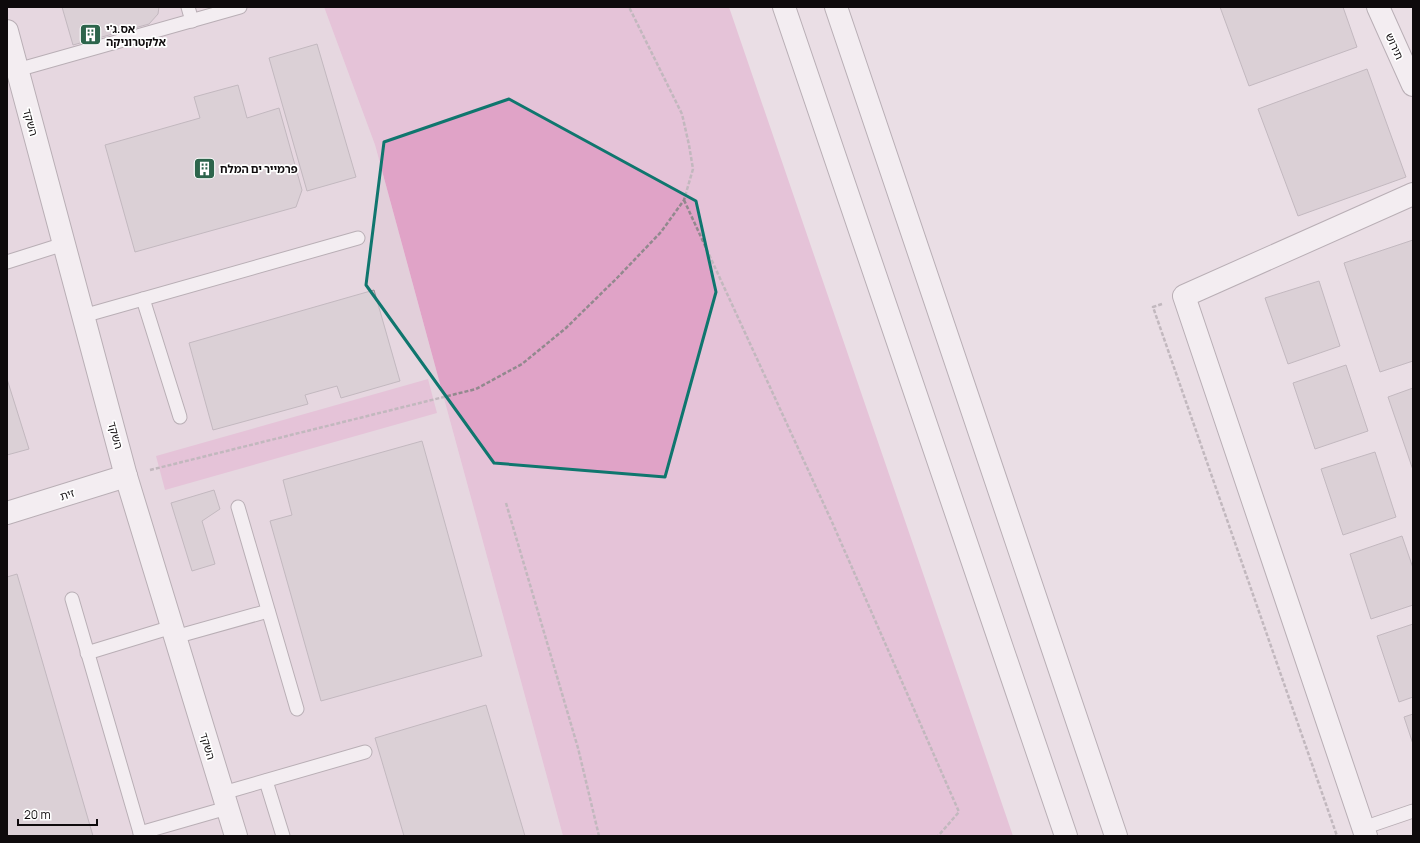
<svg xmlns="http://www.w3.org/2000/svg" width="1420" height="843" viewBox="0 0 1420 843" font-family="Manrope,'Noto Sans Hebrew',sans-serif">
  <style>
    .built { fill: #e2cfda }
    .green { fill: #e0a3c7 }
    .building { fill: #c9bec4; stroke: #948a90 }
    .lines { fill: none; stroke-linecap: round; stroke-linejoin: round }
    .lane-casing { stroke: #7f757b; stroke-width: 15 }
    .street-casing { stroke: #7f757b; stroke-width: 24 }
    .primary-casing { stroke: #7f757b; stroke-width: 24 }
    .path { stroke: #92898e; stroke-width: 2.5; stroke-dasharray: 4 2; stroke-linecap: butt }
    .lane { stroke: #fff; stroke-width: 13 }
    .street { stroke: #fff; stroke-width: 22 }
    .primary { stroke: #fff; stroke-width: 22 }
    .marked { fill: none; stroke: #0f766e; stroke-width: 3; stroke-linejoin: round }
    .labels { text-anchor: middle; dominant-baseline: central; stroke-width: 3.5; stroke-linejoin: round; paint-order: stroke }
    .poi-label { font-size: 11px; font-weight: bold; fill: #0e0a0c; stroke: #fff; text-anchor: start }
    .street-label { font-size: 11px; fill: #0e0a0c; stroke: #fff }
  </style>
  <rect width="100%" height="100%" fill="#eadee5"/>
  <polygon class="built" points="7,7 324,7 375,145 563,836 7,836"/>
  <g class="green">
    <polygon points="324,7 729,7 1013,836 563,836 375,145"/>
    <polygon points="428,379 437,413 165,490 156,456"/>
  </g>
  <g class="building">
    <polygon points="62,7 159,7 158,14 149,24 73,45"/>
    <polygon points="1220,7 1343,7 1357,47 1249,86"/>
    <polygon points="317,44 356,177 307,191 269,58"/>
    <polygon points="1367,69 1406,177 1298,216 1258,109"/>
    <polygon points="238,85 247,118 279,108 302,190 296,207 135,252 105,145 200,118 194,97"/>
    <polygon points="1413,240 1413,361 1380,372 1344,263"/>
    <polygon points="1319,281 1340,346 1288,364 1265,298"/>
    <polygon points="374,290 400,381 341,398 337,386 305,395 308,404 213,430 189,343"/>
    <polygon points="1346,365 1368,431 1315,449 1293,383"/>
    <polygon points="7,379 29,449 7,455"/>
    <polygon points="1413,388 1413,470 1388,397"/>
    <polygon points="422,441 482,656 321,701 270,521 292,515 283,480"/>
    <polygon points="1375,452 1396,517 1343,535 1321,469"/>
    <polygon points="214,490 220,509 202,521 215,564 192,571 171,503"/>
    <polygon points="1402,536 1413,568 1413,605 1371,619 1350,554"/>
    <polygon points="17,574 93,836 7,836 7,577"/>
    <polygon points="1413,624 1413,697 1399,702 1377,636"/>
    <polygon points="486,705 525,836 404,836 375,738"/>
    <polygon points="1413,714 1413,744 1404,717"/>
  </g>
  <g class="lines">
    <defs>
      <g id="lane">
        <polyline points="188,7 192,21"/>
        <polyline points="17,70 240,7"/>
        <polyline points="7,262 64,244"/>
        <polyline points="143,299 180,417"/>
        <polyline points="83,316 358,238"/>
        <polyline points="238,507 297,709"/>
        <polyline points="72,599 141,836"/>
        <polyline points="175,637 268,611"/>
        <polyline points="87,653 172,627"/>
        <polyline points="266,781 283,836"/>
        <polyline points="223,793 365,752"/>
        <polyline points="1363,828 1413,811"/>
        <polyline points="140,833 227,808"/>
      </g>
      <g id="street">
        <polyline points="1378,7 1413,85"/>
        <polyline points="7,31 126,476 236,836"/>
        <polyline points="7,513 126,476"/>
        <polyline points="1366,836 1184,296 1413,194"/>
      </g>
      <g id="primary">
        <polyline points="784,7 1066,836"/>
        <polyline points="836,7 1116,836"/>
      </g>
    </defs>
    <use href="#lane" class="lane-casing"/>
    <use href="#street" class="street-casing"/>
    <use href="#primary" class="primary-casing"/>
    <g class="path">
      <polyline points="684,200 832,522 959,812 938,836"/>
      <polyline points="1162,304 1153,307 1337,836"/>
      <polyline points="150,470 476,389 522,364 566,328 617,278 661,232 684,200 693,169 689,145 682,114 629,7"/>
      <polyline points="506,503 578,748 599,836"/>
    </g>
    <use href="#lane" class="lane"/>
    <use href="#street" class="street"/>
    <use href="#primary" class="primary"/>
  </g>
  <path d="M0 0H1420V843H0ZM509 99 696 201 716 292 665 477 494 463 366 285 384 142Z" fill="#eadee5" fill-opacity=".55" fill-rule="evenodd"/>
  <path class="marked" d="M509 99 696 201 716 292 665 477 494 463 366 285 384 142Z"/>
  <defs>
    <symbol id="building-square" viewBox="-11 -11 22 22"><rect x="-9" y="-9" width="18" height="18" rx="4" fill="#2d654c" stroke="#fff"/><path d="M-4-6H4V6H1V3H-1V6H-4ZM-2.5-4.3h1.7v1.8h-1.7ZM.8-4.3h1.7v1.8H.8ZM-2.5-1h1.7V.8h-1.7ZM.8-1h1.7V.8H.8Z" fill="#fff"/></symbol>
  </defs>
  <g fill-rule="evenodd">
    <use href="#building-square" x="78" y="22" width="25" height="25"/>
    <use href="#building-square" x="192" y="156" width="25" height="25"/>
  </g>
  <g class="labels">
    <g class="poi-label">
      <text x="106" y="28">אס.ג'י<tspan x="106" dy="13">אלקטרוניקה</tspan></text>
      <text x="220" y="168">פרמייר ים המלח</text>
    </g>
    <g class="street-label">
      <text transform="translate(1395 46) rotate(66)">תירוש</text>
      <text transform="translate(31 122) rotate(75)">השקד</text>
      <text transform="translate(116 435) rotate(75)">השקד</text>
      <text transform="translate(67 494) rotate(-17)">זית</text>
      <text transform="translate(208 746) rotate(73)">השקד</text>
    </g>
  </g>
  <rect width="1420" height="843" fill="none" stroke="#0e0a0c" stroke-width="16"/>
  <path d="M18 819v6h79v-6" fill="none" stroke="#0e0a0c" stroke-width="2"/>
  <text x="24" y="819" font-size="12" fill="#0e0a0c" stroke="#ffffff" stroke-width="3" paint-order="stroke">20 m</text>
</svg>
